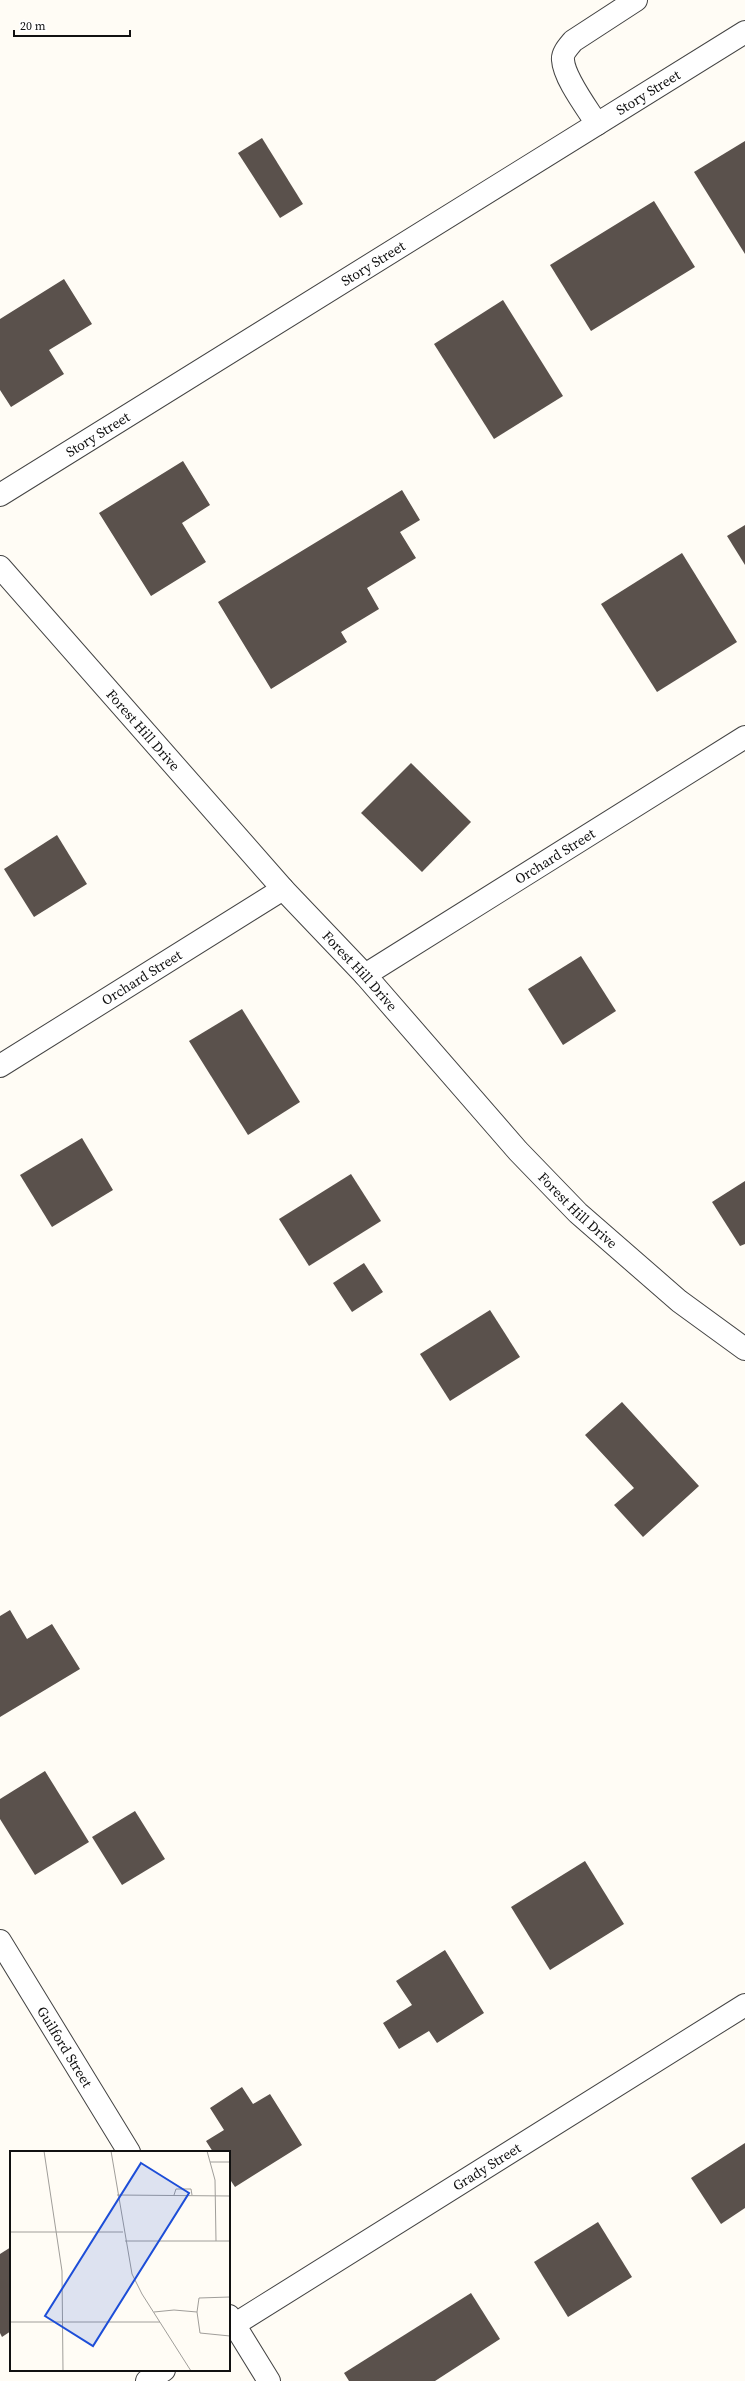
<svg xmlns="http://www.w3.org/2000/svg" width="745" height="2381" viewBox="0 0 745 2381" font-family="'Source Serif 4',serif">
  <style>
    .building { fill: #5a514c }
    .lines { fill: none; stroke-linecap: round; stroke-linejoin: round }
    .minor-casing { stroke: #444; stroke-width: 24 }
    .minor { stroke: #fff; stroke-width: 22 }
    .labels { text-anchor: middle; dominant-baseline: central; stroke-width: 4; stroke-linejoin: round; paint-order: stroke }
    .street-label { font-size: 14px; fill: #111; stroke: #fff }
    .inset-road { fill: none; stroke: #a09e9a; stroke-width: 1 }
    .view { fill: #1d4ed8; fill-opacity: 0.15; stroke: #1d4ed8; stroke-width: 2 }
    .inset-edge { fill: none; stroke: #111; stroke-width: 2 }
  </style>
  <rect width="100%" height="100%" fill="#fffcf5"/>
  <g class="building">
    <polygon points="262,138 303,204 280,218 238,153"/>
    <polygon points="745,141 745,254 694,172"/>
    <polygon points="654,201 695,267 591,331 550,265"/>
    <polygon points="64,279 92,324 49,350 64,374 11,407 0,390 0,319"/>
    <polygon points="503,300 563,396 494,439 434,344"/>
    <polygon points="183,461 210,505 182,523 206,562 151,596 99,513"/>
    <polygon points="402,490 420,520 400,532 416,558 367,588 379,609 341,632 347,642 271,689 218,602"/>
    <polygon points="745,525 745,565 727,536"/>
    <polygon points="682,553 737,642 657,692 601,604"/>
    <polygon points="411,763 471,822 422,872 361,813"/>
    <polygon points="57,835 87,884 34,917 4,869"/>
    <polygon points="581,956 616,1011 563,1045 528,989"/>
    <polygon points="242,1009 300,1102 248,1135 189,1041"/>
    <polygon points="82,1138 113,1190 52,1227 20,1175"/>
    <polygon points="351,1174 381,1221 309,1266 279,1219"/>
    <polygon points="745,1181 745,1244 740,1246 712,1202"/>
    <polygon points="364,1263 383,1292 352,1312 333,1283"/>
    <polygon points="490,1310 520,1357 450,1401 420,1354"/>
    <polygon points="622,1402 699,1486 643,1537 614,1505 634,1488 585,1435"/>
    <polygon points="10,1610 27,1639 52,1624 80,1669 0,1717 0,1616"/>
    <polygon points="45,1771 89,1842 35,1875 0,1819 0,1799"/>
    <polygon points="135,1811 165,1859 122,1885 92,1837"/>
    <polygon points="585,1861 624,1924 550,1970 511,1907"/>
    <polygon points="445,1950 484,2013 437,2043 429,2031 399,2049 383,2023 412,2005 396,1981"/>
    <polygon points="242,2087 253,2104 270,2094 302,2145 235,2187 229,2178 229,2152 213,2152 206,2141 224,2130 210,2108"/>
    <polygon points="745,2143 745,2208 721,2224 691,2178"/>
    <polygon points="598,2222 632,2277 568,2317 534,2262"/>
    <polygon points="11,2247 11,2331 2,2337 0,2333 0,2254"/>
    <polygon points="471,2293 500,2339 435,2381 349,2381 344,2373"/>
  </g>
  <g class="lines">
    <defs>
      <g id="minor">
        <path d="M597 124C587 108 564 78 563 60 562 53 569 46 573 41L636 0"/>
        <path id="s1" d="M0 495 745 32"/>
        <path id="s2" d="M0 567 283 889 365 975 518 1151 578 1213 679 1301 745 1349"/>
        <path id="s3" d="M365 975 745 737"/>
        <path id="s4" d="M0 1066 283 889"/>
        <path id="s5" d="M0 1941 129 2152"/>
        <polyline points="229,2316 269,2381"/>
        <path id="s6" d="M229 2328 745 2005"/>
        <polyline points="147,2381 164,2370"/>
      </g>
    </defs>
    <use href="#minor" class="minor-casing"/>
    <use href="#minor" class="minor"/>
  </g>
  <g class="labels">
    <g class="street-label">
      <text stroke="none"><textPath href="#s1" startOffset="763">Story Street</textPath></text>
      <text stroke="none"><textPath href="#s1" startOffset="439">Story Street</textPath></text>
      <text stroke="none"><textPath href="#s1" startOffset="115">Story Street</textPath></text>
      <text stroke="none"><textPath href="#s2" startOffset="217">Forest Hill Drive</textPath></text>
      <text stroke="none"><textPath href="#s3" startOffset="224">Orchard Street</textPath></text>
      <text stroke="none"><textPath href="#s2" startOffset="541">Forest Hill Drive</textPath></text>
      <text stroke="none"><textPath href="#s4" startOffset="167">Orchard Street</textPath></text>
      <text stroke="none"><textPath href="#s2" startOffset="865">Forest Hill Drive</textPath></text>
      <text stroke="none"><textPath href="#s5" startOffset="124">Guilford Street</textPath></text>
      <text stroke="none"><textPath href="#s6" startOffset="304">Grady Street</textPath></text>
    </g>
  </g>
  <g transform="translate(10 2151)">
    <rect width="220" height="220" fill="#fffcf5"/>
    <path class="inset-road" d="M34 0 52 120 53 220M101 0 122 123 132 143 181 220M197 0 205 29 206 90M200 11H220M107 44 220 45M164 44 166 38H181L182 44M0 81H113M115 90H220M220 146 189 147 187 161 190 182 220 185M144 161 164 159 187 161M0 171H150"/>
    <path class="view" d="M131 12 179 42 83 195 35 165Z"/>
    <rect width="220" height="220" class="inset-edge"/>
  </g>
  <path d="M14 30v6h116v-6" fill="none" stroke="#111111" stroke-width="2"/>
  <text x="20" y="30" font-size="12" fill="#111111" stroke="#ffffff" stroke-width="3" paint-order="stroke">20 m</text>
</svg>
